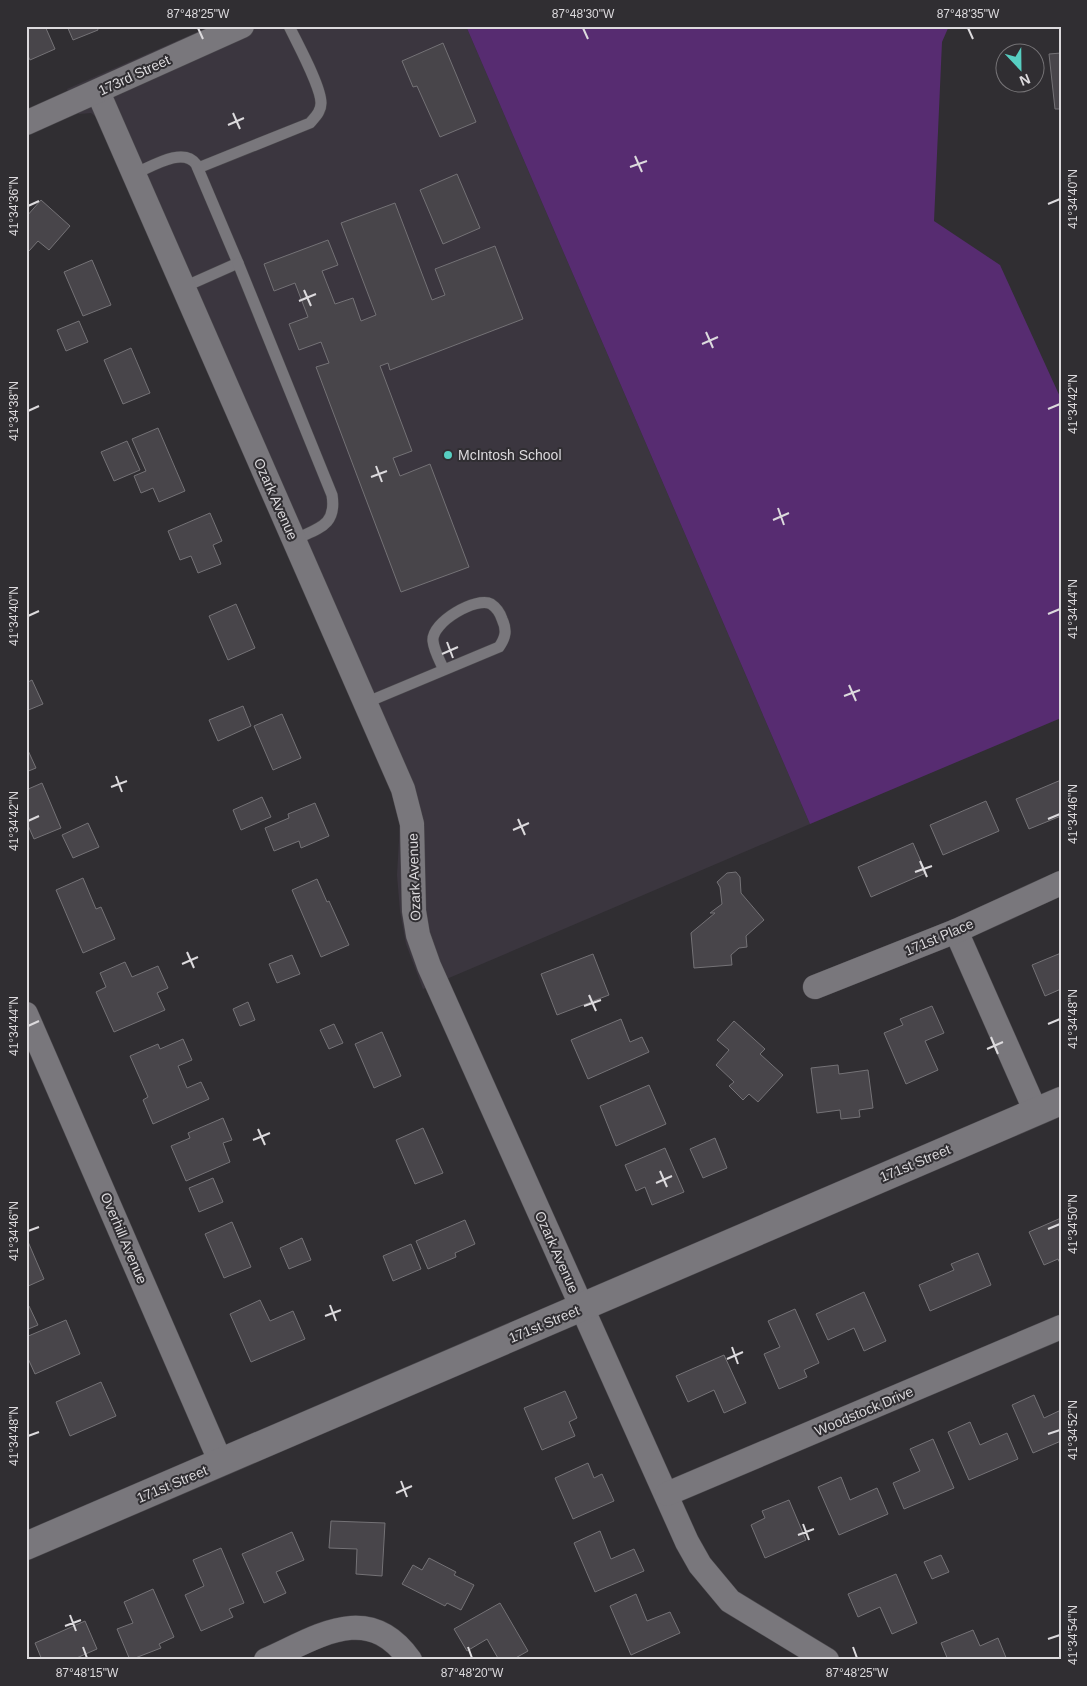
<svg xmlns="http://www.w3.org/2000/svg" width="1087" height="1686" viewBox="0 0 1087 1686" font-family="Helvetica,sans-serif">
  <style>
    .built { fill: #3b363f }
    .green { fill: #572c71 }
    .building { fill: #48454a; stroke: #747276 }
    .lines { fill: none; stroke-linecap: round; stroke-linejoin: round }
    .service-casing { stroke: #4b494d; stroke-width: 12 }
    .minor-casing { stroke: #4b494d; stroke-width: 25 }
    .tertiary-casing { stroke: #4b494d; stroke-width: 29 }
    .service { stroke: #79777c; stroke-width: 11 }
    .minor { stroke: #79777c; stroke-width: 24 }
    .tertiary { stroke: #79777c; stroke-width: 28 }
    .ticks { fill: none; stroke: #dcdadd; stroke-width: 2 }
    .poi-dot { fill: #57cec1; stroke: #302e32; stroke-width: 2 }
    .labels { text-anchor: middle; dominant-baseline: central; stroke-width: 4; stroke-linejoin: round; paint-order: stroke }
    .street-label { font-size: 14px; fill: #dcdadd; stroke: #302e32 }
    .poi-label { font-size: 14px; fill: #dcdadd; stroke: #302e32; text-anchor: start }
    .neatline { fill: none; stroke: #dcdadd; stroke-width: 2 }
    .ticks-label { font-size: 12px; text-anchor: middle; fill: #dcdadd }
  </style>
  <rect width="100%" height="100%" fill="#302e32"/>
  <polygon class="built" points="211,26 466,26 810,824 423,989 406,944 400,911 397,875 400,823 391,789 100,120 91,113 79,114 67,89"/>
  <polygon class="green" points="466,26 949,26 942,42 934,221 1000,265 1061,399 1061,718 810,824"/>
  <g class="building">
    <polygon points="26,26 45,26 55,49 30,60 26,52"/>
    <polygon points="67,26 97,26 98,30 73,40"/>
    <polygon points="443,43 476,122 440,137 417,86 413,87 402,61"/>
    <polygon points="1061,53 1061,109 1055,109 1049,54"/>
    <polygon points="457,174 480,228 443,244 420,190"/>
    <polygon points="41,200 70,226 49,250 38,241 29,251 26,249 26,217"/>
    <polygon points="395,203 432,300 445,295 435,269 495,246 523,319 390,370 388,363 380,366 412,451 393,458 400,476 430,464 469,567 401,592 316,367 329,363 321,342 299,350 289,324 308,317 295,283 274,291 264,264 328,240 338,265 322,271 335,304 353,298 361,321 376,315 341,223"/>
    <polygon points="92,260 111,305 83,316 64,272"/>
    <polygon points="79,321 88,342 66,351 57,330"/>
    <polygon points="131,348 150,393 123,404 104,360"/>
    <polygon points="158,428 185,491 159,502 153,488 141,493 134,476 146,471 132,439"/>
    <polygon points="127,441 140,470 114,481 101,452"/>
    <polygon points="210,513 222,541 213,545 221,564 198,573 191,556 180,560 168,531"/>
    <polygon points="236,604 255,648 228,660 209,616"/>
    <polygon points="32,680 43,704 26,711 26,683"/>
    <polygon points="243,706 251,726 218,741 209,720"/>
    <polygon points="282,714 301,758 273,770 254,726"/>
    <polygon points="26,746 36,768 26,772"/>
    <polygon points="1061,780 1061,816 1029,829 1016,799"/>
    <polygon points="42,783 61,828 34,839 26,821 26,790"/>
    <polygon points="262,797 271,817 241,830 233,810"/>
    <polygon points="986,801 999,831 943,855 930,825"/>
    <polygon points="315,803 329,836 301,848 299,841 274,851 265,828 289,818 288,814"/>
    <polygon points="88,823 99,847 73,858 62,835"/>
    <polygon points="913,843 926,873 871,897 858,867"/>
    <polygon points="736,872 740,877 741,893 764,920 746,936 747,947 739,948 731,955 732,965 694,968 691,933 715,913 710,913 722,904 720,887 717,882 727,873"/>
    <polygon points="83,878 96,909 101,907 115,939 83,953 56,890"/>
    <polygon points="317,879 327,902 329,901 349,945 321,957 292,890"/>
    <polygon points="1061,953 1061,989 1045,996 1032,965"/>
    <polygon points="593,954 609,995 557,1015 541,974"/>
    <polygon points="292,955 300,974 277,983 269,964"/>
    <polygon points="125,962 132,977 158,966 168,988 157,993 165,1010 114,1032 96,992 106,987 100,973"/>
    <polygon points="248,1002 255,1020 240,1026 233,1009"/>
    <polygon points="932,1006 944,1033 925,1041 938,1070 906,1084 884,1033 903,1025 900,1019"/>
    <polygon points="621,1019 630,1042 642,1037 649,1052 588,1079 571,1040"/>
    <polygon points="734,1021 765,1049 760,1054 783,1075 758,1102 749,1094 743,1100 729,1086 734,1082 716,1065 729,1050 717,1040"/>
    <polygon points="334,1024 343,1043 329,1049 320,1030"/>
    <polygon points="382,1032 401,1076 374,1088 355,1044"/>
    <polygon points="183,1039 192,1060 178,1066 187,1088 201,1082 209,1099 153,1124 143,1100 148,1097 130,1056 158,1044 160,1049"/>
    <polygon points="838,1065 839,1074 868,1070 873,1108 859,1110 860,1117 841,1119 840,1110 817,1113 811,1068"/>
    <polygon points="649,1085 666,1124 616,1146 600,1106"/>
    <polygon points="223,1118 232,1140 223,1143 230,1162 186,1181 171,1146 190,1138 188,1133"/>
    <polygon points="423,1128 443,1173 415,1184 396,1140"/>
    <polygon points="715,1138 727,1168 703,1178 690,1149"/>
    <polygon points="665,1148 684,1192 652,1205 645,1187 636,1191 625,1165"/>
    <polygon points="213,1178 223,1202 199,1212 189,1188"/>
    <polygon points="1061,1218 1061,1265 1058,1259 1044,1265 1029,1232"/>
    <polygon points="465,1220 475,1244 455,1253 456,1257 428,1269 416,1241"/>
    <polygon points="232,1222 251,1267 224,1278 205,1234"/>
    <polygon points="26,1237 44,1279 26,1287"/>
    <polygon points="302,1238 311,1260 289,1269 280,1248"/>
    <polygon points="411,1244 421,1269 393,1281 383,1256"/>
    <polygon points="978,1253 991,1285 930,1311 919,1285 954,1270 951,1264"/>
    <polygon points="864,1292 886,1341 864,1351 854,1328 828,1340 816,1314"/>
    <polygon points="260,1300 270,1321 293,1311 305,1339 251,1362 230,1314"/>
    <polygon points="29,1306 38,1325 26,1330 26,1307"/>
    <polygon points="795,1309 819,1363 804,1370 807,1377 779,1389 764,1354 780,1347 768,1321"/>
    <polygon points="66,1320 80,1354 35,1374 26,1354 26,1337"/>
    <polygon points="724,1355 746,1403 724,1413 714,1390 688,1402 676,1376"/>
    <polygon points="101,1382 116,1416 70,1436 56,1402"/>
    <polygon points="565,1391 577,1418 569,1422 575,1436 542,1450 524,1408"/>
    <polygon points="1034,1395 1044,1418 1061,1410 1061,1441 1033,1453 1012,1405"/>
    <polygon points="970,1422 980,1445 1007,1433 1018,1459 969,1480 948,1432"/>
    <polygon points="933,1439 954,1488 904,1509 893,1483 920,1471 910,1449"/>
    <polygon points="588,1463 594,1478 602,1474 614,1501 573,1519 555,1478"/>
    <polygon points="841,1477 850,1500 877,1488 888,1514 839,1535 818,1487"/>
    <polygon points="789,1500 806,1540 765,1558 751,1525 765,1518 762,1511"/>
    <polygon points="331,1521 385,1523 382,1576 356,1574 357,1549 329,1548"/>
    <polygon points="600,1531 611,1559 634,1549 644,1571 595,1592 574,1543"/>
    <polygon points="292,1532 304,1560 276,1572 286,1593 264,1603 242,1554"/>
    <polygon points="221,1548 244,1603 229,1609 233,1617 201,1631 185,1595 204,1586 193,1560"/>
    <polygon points="941,1555 949,1572 932,1579 924,1562"/>
    <polygon points="429,1558 456,1572 454,1575 474,1585 461,1610 447,1603 445,1606 402,1584 413,1565 422,1570"/>
    <polygon points="896,1574 917,1623 892,1634 880,1607 858,1617 848,1594"/>
    <polygon points="153,1589 174,1637 159,1644 161,1648 130,1660 117,1629 133,1623 124,1602"/>
    <polygon points="636,1594 647,1621 670,1612 680,1633 631,1655 610,1606"/>
    <polygon points="500,1603 528,1651 512,1660 499,1660 487,1639 467,1651 454,1629"/>
    <polygon points="85,1621 97,1649 72,1660 42,1660 35,1643"/>
    <polygon points="973,1630 980,1646 998,1638 1007,1660 948,1660 941,1643"/>
  </g>
  <g class="lines">
    <defs>
      <g id="service">
        <path d="M198 168 310 123C315 117 321 112 321 103 321 86 297 43 289 26"/>
        <path d="M134 174C151 167 183 146 196 164L238 263 184 287"/>
        <path d="M238 263 332 495C337 526 318 528 294 540"/>
        <path d="M365 703 499 647C506 637 507 630 502 619 500 613 497 608 491 604 477 596 431 622 433 641 434 651 440 661 444 670"/>
      </g>
      <g id="minor">
        <polyline points="98,92 403,789 412,824 414,911 418,935 429,966 687,1542 700,1565 730,1601 827,1660"/>
        <polyline points="26,123 242,26"/>
        <polyline points="956,931 1036,1112"/>
        <polyline points="815,987 956,931 1061,883"/>
        <polyline points="26,1014 221,1463"/>
        <polyline points="667,1494 1061,1327"/>
        <path d="M266 1660C316 1638 368 1600 410 1660"/>
      </g>
      <polyline id="tertiary" points="26,1546 1061,1101"/>
    </defs>
    <use href="#service" class="service-casing"/>
    <use href="#minor" class="minor-casing"/>
    <use href="#tertiary" class="tertiary-casing"/>
    <use href="#service" class="service"/>
    <use href="#minor" class="minor"/>
    <use href="#tertiary" class="tertiary"/>
  </g>
  <path class="ticks" d="M198 28 203 39M583 28 588 39M968 28 973 39M233 113 240 129M228 125 244 118M635 156 642 172M630 167 647 161M1048 204 1060 199M28 206 39 201M304 290 311 306M299 301 316 294M706 332 713 348M702 344 718 337M1048 409 1060 404M28 411 39 406M376 466 382 482M371 477 387 471M778 508 784 525M773 520 789 513M1048 614 1060 609M28 616 39 611M447 642 453 658M442 654 458 647M849 685 856 701M844 696 860 690M116 776 122 792M111 787 127 781M518 819 525 835M1048 819 1060 814M28 821 39 816M513 830 529 823M920 861 927 877M915 872 932 866M187 952 194 968M182 964 198 957M589 995 596 1011M584 1006 601 1000M1048 1024 1060 1019M28 1026 39 1021M991 1037 998 1054M987 1049 1003 1042M258 1129 265 1145M253 1140 270 1133M660 1171 667 1187M656 1183 672 1176M1048 1229 1060 1224M28 1231 39 1227M330 1305 336 1321M325 1316 341 1310M732 1347 738 1364M727 1359 743 1352M1048 1434 1060 1430M28 1436 39 1432M401 1481 407 1497M396 1493 412 1486M803 1524 809 1540M798 1535 814 1529M70 1615 76 1631M65 1626 81 1620M1048 1639 1060 1635M83 1647 87 1658M468 1647 472 1658M853 1647 857 1658"/>
  <circle class="poi-dot" cx="448" cy="455" r="5"/>
  <g class="labels">
    <g class="street-label">
      <text transform="translate(134 75) rotate(-25)">173rd Street</text>
      <text transform="translate(276 499) rotate(66)">Ozark Avenue</text>
      <text transform="translate(414 877) rotate(-92)">Ozark Avenue</text>
      <text transform="translate(939 937) rotate(-23)">171st Place</text>
      <text transform="translate(915 1163) rotate(-23)">171st Street</text>
      <text transform="translate(124 1238) rotate(67)">Overhill Avenue</text>
      <text transform="translate(557 1252) rotate(66)">Ozark Avenue</text>
      <text transform="translate(544 1324) rotate(-23)">171st Street</text>
      <text transform="translate(864 1411) rotate(-23)">Woodstock Drive</text>
      <text transform="translate(172 1484) rotate(-23)">171st Street</text>
    </g>
    <g class="poi-label">
      <text x="458" y="455">McIntosh School</text>
    </g>
  </g>
  <rect width="1087" height="1686" fill="none" stroke="#302e32" stroke-width="55"/>
  <g transform="translate(1020 68) rotate(158)"><circle r="24" fill="#302e32" stroke="#757376"/>
  <path d="M0-4L9 19L0 12L-9 19Z" fill="#57cec1"/>
  <text y="-8" font-size="14" font-weight="bold" text-anchor="middle" fill="#dcdadd">N</text>
  </g>
  <rect x="28" y="28" width="1032" height="1630" class="neatline"/>
  <g class="ticks-label">
    <text x="198" y="18">87°48'25"W</text>
    <text x="583" y="18">87°48'30"W</text>
    <text x="968" y="18">87°48'35"W</text>
    <text transform="translate(1073 199) rotate(-90)" y="4">41°34'40"N</text>
    <text transform="translate(14 206) rotate(-90)" y="4">41°34'36"N</text>
    <text transform="translate(1073 404) rotate(-90)" y="4">41°34'42"N</text>
    <text transform="translate(14 411) rotate(-90)" y="4">41°34'38"N</text>
    <text transform="translate(1073 609) rotate(-90)" y="4">41°34'44"N</text>
    <text transform="translate(14 616) rotate(-90)" y="4">41°34'40"N</text>
    <text transform="translate(1073 814) rotate(-90)" y="4">41°34'46"N</text>
    <text transform="translate(14 821) rotate(-90)" y="4">41°34'42"N</text>
    <text transform="translate(1073 1019) rotate(-90)" y="4">41°34'48"N</text>
    <text transform="translate(14 1026) rotate(-90)" y="4">41°34'44"N</text>
    <text transform="translate(1073 1224) rotate(-90)" y="4">41°34'50"N</text>
    <text transform="translate(14 1231) rotate(-90)" y="4">41°34'46"N</text>
    <text transform="translate(1073 1430) rotate(-90)" y="4">41°34'52"N</text>
    <text transform="translate(14 1436) rotate(-90)" y="4">41°34'48"N</text>
    <text transform="translate(1073 1635) rotate(-90)" y="4">41°34'54"N</text>
    <text x="87" y="1677">87°48'15"W</text>
    <text x="472" y="1677">87°48'20"W</text>
    <text x="857" y="1677">87°48'25"W</text>
  </g>
</svg>
